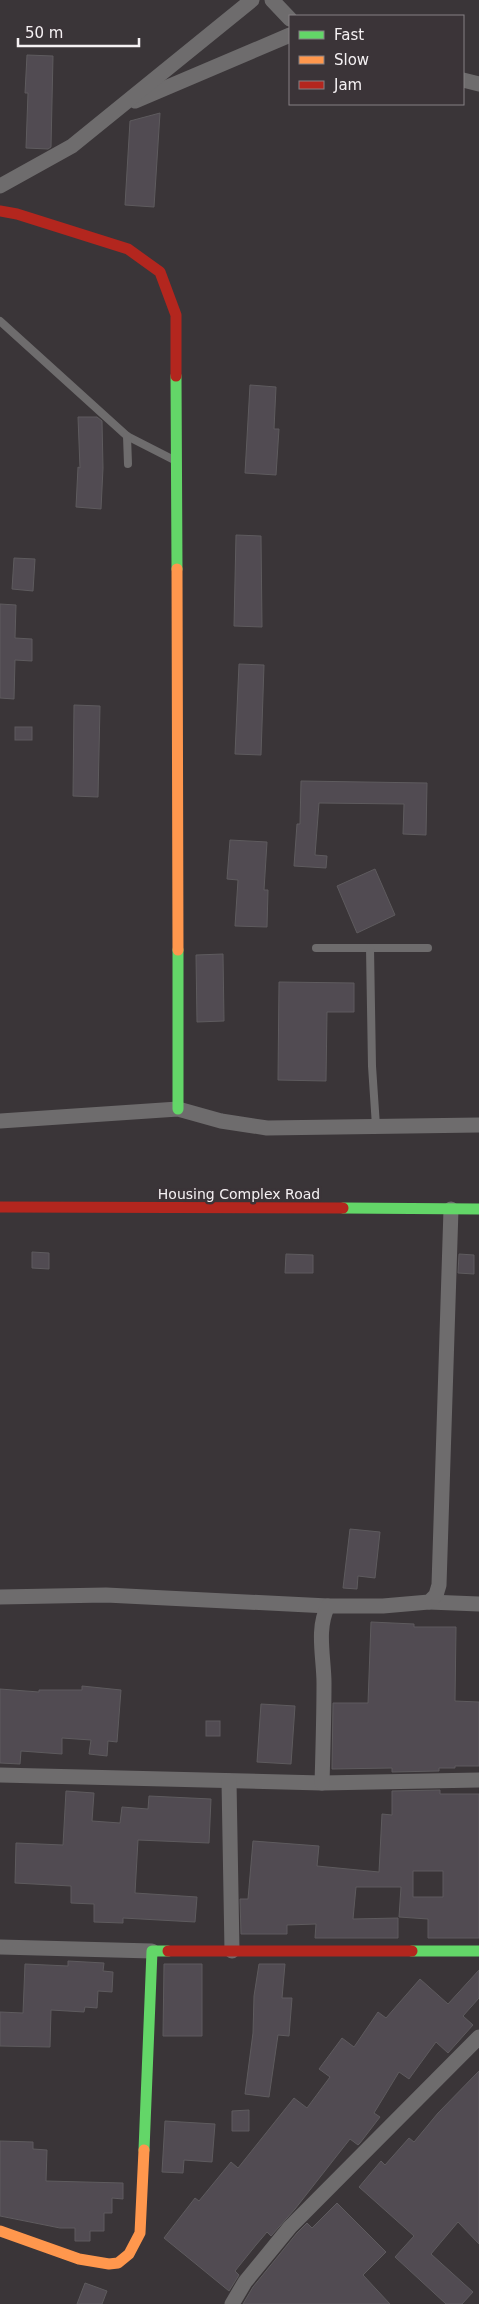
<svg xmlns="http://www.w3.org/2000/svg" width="479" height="2304" viewBox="0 0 479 2304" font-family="'DejaVu Sans',sans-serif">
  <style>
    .building { fill: #514b52; stroke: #5e5b5e; fill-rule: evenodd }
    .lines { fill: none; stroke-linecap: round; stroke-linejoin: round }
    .lane { stroke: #6e6c6d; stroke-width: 8 }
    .street { stroke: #6e6c6d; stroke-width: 15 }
    .fast { stroke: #63d668; stroke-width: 11 }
    .slow { stroke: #ff974d; stroke-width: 11 }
    .jam { stroke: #b3261e; stroke-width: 11 }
    .labels { text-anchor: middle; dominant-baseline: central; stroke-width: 5; stroke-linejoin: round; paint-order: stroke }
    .street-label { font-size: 14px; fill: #f5f1f3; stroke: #3b3438 }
  </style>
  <rect width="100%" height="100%" fill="#3a3538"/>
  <g class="building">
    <polygon points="27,55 53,56 51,147 48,149 26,148 28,93 25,93"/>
    <polygon points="160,113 154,207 125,205 130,121"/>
    <polygon points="250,385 276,387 274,429 279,429 276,475 245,473"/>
    <polygon points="78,417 97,417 102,421 103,468 101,509 76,507 78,467 80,468"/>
    <polygon points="236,535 261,536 262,627 234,626"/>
    <polygon points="14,558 35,559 33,591 12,589"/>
    <polygon points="0,604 16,605 15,638 32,639 32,661 15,660 14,699 0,698"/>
    <polygon points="239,664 264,665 261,755 235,754"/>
    <polygon points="74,705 100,706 98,797 73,796"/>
    <rect x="15" y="727" width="17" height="13"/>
    <polygon points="301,781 427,783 426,835 403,834 404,804 319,803 315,855 327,856 326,868 294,866 297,824 300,824"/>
    <polygon points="230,840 267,842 264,890 268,890 267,927 235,926 238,880 227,879"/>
    <polygon points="375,869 395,915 357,933 337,886"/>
    <polygon points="223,954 224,1021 197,1022 196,955"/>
    <polygon points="279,982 354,983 354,1012 327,1012 326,1081 278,1080"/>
    <polygon points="32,1252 49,1253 49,1269 32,1268"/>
    <polygon points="286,1254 313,1255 313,1273 285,1273"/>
    <polygon points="459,1254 474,1255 474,1274 458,1273"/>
    <polygon points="350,1529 380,1532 375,1578 358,1576 357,1589 343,1588"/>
    <polygon points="371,1622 414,1624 414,1627 456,1627 455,1701 479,1702 479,1766 455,1766 455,1768 439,1768 439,1771 392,1772 392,1768 332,1769 333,1703 368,1703"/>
    <polygon points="82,1686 121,1690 117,1742 108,1741 107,1756 89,1754 91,1740 62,1738 62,1754 21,1751 20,1764 0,1763 0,1689 39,1692 39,1690 82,1690"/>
    <polygon points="261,1704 295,1706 291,1764 257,1762"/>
    <rect x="206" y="1721" width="14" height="15"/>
    <path d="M440 1790V1794H479V1938H428V1919L399 1917 401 1887H356L353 1919 398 1918V1938H315L316 1924 287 1925V1934H241L240 1899H248L253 1841 319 1846 317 1866 379 1872 382 1814 392 1815V1791ZM413 1871H443V1897H413Z"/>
    <polygon points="66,1791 94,1793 92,1821 120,1823 122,1807 148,1809 149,1796 211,1799 209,1843 138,1840 135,1893 197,1897 195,1922 123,1918 123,1923 94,1922 94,1904 71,1903 71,1886 15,1883 16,1843 63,1845"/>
    <polygon points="68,1961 104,1963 103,1971 113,1972 112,1992 98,1991 97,2008 85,2007 84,2012 51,2010 50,2047 0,2046 0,2012 23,2013 25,1964 68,1966"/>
    <polygon points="164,1964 202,1964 202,2036 163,2036"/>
    <polygon points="259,1964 285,1964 282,1998 292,1998 289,2036 278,2035 269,2097 245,2094 253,2033 254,1996"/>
    <polygon points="479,1970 479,1998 463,2016 473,2025 448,2053 436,2042 409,2079 399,2072 374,2113 380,2117 360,2143 358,2145 350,2139 295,2209 271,2236 267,2232 256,2245 235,2271 239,2275 229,2291 164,2238 195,2198 199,2201 231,2162 238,2168 294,2098 307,2108 330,2077 319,2069 342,2038 354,2047 378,2012 386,2018 420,1979 448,2004"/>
    <polygon points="479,2071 479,2244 458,2222 431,2254 473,2292 462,2304 446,2304 395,2257 414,2236 359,2187 381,2161 385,2165 409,2138 414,2142 438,2113"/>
    <polygon points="249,2110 249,2131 232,2131 232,2111"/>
    <polygon points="165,2121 215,2124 212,2162 184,2160 183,2173 162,2172"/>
    <polygon points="0,2141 33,2142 33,2149 47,2150 46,2181 123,2183 123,2199 112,2198 112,2213 104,2213 104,2231 90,2231 90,2241 75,2241 75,2228 60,2228 0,2216"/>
    <polygon points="337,2203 386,2252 363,2275 390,2304 243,2304 253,2287 297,2233 307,2223 312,2228"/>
    <polygon points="85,2283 107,2291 102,2304 77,2304"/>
  </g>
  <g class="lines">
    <g class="lane">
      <polyline points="0,321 127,436 174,460"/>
      <polyline points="127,436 128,464"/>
      <polyline points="316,948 428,948"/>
      <polyline points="370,948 372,1066 376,1126"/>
    </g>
    <g class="street">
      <polyline points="272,0 290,19"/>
      <polyline points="463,80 479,84"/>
      <polyline points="135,101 290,35"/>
      <polyline points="0,186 72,146 252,0"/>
      <polyline points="0,1121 178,1109 221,1121 267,1128 479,1125"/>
      <polyline points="0,1597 106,1595 328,1606"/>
      <polyline points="429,1602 479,1604"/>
      <polyline points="0,1775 322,1783 479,1780"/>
      <polyline points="229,1781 232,1951"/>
      <path d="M322 1783C323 1750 324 1716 324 1683 324 1658 316 1629 328 1606H383L429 1602 436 1595 439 1585 451 1209"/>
      <polyline points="0,1947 152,1951"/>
      <polyline points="232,2304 245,2282 290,2227 479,2037"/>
    </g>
    <g class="fast">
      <polyline points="176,376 177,569"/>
      <polyline points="178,950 178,1109"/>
      <polyline points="343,1208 479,1209"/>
      <polyline points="412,1951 479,1951"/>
      <polyline points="144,2150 152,1951 168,1951"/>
    </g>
    <g class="slow">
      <polyline points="177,569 178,950"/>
      <polyline points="0,2231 79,2259 109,2264 118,2263 129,2254 140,2233 144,2150"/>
    </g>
    <g class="jam">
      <polyline points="0,211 17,214 128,249 160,272 176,315 176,376"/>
      <polyline points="0,1207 343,1208"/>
      <polyline points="168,1951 412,1951"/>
    </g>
  </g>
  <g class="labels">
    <g class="street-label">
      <text x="239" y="1194">Housing Complex Road</text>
    </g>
  </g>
  <rect x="289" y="15" width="175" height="90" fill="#3b3438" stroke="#858083"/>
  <rect x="299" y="31" width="25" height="8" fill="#63d668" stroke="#858083"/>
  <text x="334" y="40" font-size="15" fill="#f5f1f3">Fast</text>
  <rect x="299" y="56" width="25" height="8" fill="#ff974d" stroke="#858083"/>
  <text x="334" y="65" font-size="15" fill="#f5f1f3">Slow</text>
  <rect x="299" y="81" width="25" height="8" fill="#b3261e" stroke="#858083"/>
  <text x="334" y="90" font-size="15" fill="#f5f1f3">Jam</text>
  <path d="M18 38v8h121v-8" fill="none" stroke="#f5f1f3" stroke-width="2.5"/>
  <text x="25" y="38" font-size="15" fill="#f5f1f3" stroke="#3b3438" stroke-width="4" paint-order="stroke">50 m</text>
</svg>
